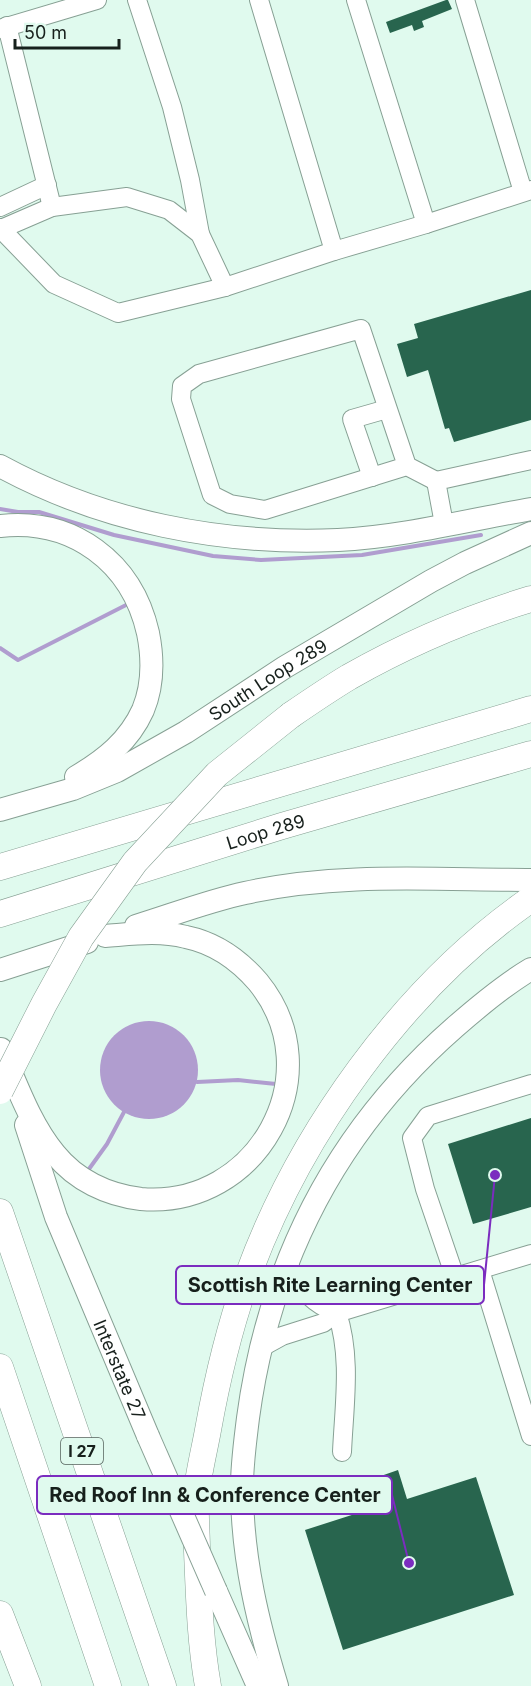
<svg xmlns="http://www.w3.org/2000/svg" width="531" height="1686" viewBox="0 0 531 1686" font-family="Inter,sans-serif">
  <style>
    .water { fill: #b09dcf }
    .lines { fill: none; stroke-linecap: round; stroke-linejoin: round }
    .stream { stroke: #b09dcf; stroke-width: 4 }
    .building { fill: #28654e }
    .minor-casing { stroke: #87a094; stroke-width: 20 }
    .major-casing { stroke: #87a094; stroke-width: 24 }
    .highway-casing { stroke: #87a094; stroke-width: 27 }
    .minor { stroke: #fff; stroke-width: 18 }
    .major { stroke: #fff; stroke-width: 22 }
    .highway { stroke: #fff; stroke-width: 26 }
    .major-bridge-casing { stroke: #87a094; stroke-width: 24; stroke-linecap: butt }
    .highway-bridge-casing { stroke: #87a094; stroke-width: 27; stroke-linecap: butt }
    .major-bridge { stroke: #fff; stroke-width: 22 }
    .highway-bridge { stroke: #fff; stroke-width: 26 }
    .labels { text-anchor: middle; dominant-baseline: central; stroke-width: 6; stroke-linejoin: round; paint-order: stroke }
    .shield { fill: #e0faee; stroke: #53615b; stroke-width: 1.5 }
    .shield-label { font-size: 16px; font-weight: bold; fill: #17201c }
    .street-label { font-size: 18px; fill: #17201c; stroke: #e0faee }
    .leader { fill: none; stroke: #7b2cbf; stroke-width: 2 }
    .callout-dot { fill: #7b2cbf; stroke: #e0faee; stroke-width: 2 }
    .callout { fill: #e0faee; stroke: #7b2cbf; stroke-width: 2 }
    .callout-label { font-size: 20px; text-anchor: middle; font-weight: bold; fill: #17201c }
  </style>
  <rect width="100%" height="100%" fill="#e0faee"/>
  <circle class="water" cx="149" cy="1070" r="49"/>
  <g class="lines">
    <g class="stream">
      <polyline points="0,509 18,512 39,512 114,535 213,556 261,560 362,555 481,535"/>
      <polyline points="0,648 18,660 128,604"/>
      <polyline points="197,1082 238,1080 276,1084"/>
      <polyline points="89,1169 107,1144 124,1112"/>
    </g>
  </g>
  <g class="building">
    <polygon points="446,0 448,0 452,9 422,21 424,27 414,31 412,25 390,33 386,22"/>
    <polygon points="531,290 531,420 454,442 449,428 445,429 428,370 407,377 397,344 418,338 414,324"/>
    <polygon points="531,1118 531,1207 473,1224 448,1144"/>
    <polygon points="398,1470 407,1499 476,1477 514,1595 343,1650 305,1530 386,1504 378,1477"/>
  </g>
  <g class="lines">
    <defs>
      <g id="minor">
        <polyline points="137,0 172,107 190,180 200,234"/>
        <polyline points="259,0 334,251"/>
        <polyline points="356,0 426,224"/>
        <polyline points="465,0 523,192"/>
        <polyline points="7,26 52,207"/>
        <polyline points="0,29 97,0"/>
        <polyline points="0,207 47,185"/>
        <polyline points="0,228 54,284 118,313 225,287 334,251 426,224 531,190"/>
        <polyline points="1,229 52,207 127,197 169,210 200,234 225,287"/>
        <polyline points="407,466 265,510 230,504 212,495 181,399 182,386 199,374 361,329 407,466 436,481"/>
        <polyline points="372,477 352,419 387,409"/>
        <polyline points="444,524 436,481 531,460"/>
        <path d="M288 1262C297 1287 312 1304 337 1313"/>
        <polyline points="480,1270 531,1436"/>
        <polyline points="455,1277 425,1189 412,1138 428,1116 531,1084"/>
        <path d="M337 1313C352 1357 344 1406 342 1452"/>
        <polyline points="262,1347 282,1336 323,1323 337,1313 531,1254"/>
      </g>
      <g id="major">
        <path d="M0 466C103 522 221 545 338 540 401 537 469 520 531 509"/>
        <path d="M0 526C73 518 132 562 148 633 153 658 153 686 143 710 129 741 105 760 76 777"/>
        <path id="s1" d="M0 810 73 789 117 771 186 732 285 667 431 581 465 563 531 533"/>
        <path d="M136 926C172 915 208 901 245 893 338 872 436 880 531 880"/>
        <polyline points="0,970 87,942"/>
        <path d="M1 1049C16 1083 30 1124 55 1154 76 1180 107 1195 141 1199 257 1209 333 1074 258 982 239 960 215 943 186 937 159 930 132 934 105 936"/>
        <path id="s2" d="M26 1125 56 1217 148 1436"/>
        <polyline points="216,1591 258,1686"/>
        <path d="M277 1686C258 1623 243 1561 242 1495 241 1470 245 1443 248 1418 269 1262 336 1131 455 1027 479 1006 504 985 531 969"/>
      </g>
      <g id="highway">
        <path d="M291 715C310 702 329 689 349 677 407 644 468 618 531 599"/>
        <polyline points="0,867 531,709"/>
        <path id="s3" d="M0 914 282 826 531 754"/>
        <polyline points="0,1212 163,1686"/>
        <polyline points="0,1367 108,1686"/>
        <polyline points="0,1614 28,1686"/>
        <path d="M208 1686C200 1641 199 1597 197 1551 197 1533 195 1514 196 1497 198 1475 204 1452 208 1430 217 1380 229 1329 246 1281 298 1135 404 987 531 899"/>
      </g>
    </defs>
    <use href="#minor" class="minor-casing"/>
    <use href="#major" class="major-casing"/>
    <use href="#highway" class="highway-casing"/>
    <use href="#minor" class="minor"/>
    <use href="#major" class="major"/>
    <use href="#highway" class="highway"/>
    <defs>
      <polyline id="major-bridge" points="148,1436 216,1591"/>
      <polyline id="highway-bridge" points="0,1091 44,1004 81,937 135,862 217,774 291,715"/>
    </defs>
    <use href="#major-bridge" class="major-bridge-casing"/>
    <use href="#highway-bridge" class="highway-bridge-casing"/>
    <use href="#major-bridge" class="major-bridge"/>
    <use href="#highway-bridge" class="highway-bridge"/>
  </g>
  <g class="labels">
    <rect class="shield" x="61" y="1438" width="42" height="26" rx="4.5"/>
    <g class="shield-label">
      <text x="82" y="1451">I 27</text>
    </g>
    <g class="street-label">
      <text stroke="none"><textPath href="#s1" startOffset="300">South Loop 289</textPath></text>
      <text stroke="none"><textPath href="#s3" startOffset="278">Loop 289</textPath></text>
      <text stroke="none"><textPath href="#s2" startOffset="262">Interstate 27</textPath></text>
    </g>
  </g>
  <path class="leader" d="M495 1175L484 1285M409 1563L392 1495"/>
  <g class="callout-dot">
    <circle cx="495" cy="1175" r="6"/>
    <circle cx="409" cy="1563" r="6"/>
  </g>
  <g class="callout">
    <rect x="176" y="1266" width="308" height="38" rx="6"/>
    <rect x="37" y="1476" width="355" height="38" rx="6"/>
  </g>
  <g class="callout-label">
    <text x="330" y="1292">Scottish Rite Learning Center</text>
    <text x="215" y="1502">Red Roof Inn &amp; Conference Center</text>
  </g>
  <path d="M15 39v9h104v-9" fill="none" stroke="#17201c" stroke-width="3"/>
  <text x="24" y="39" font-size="18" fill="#17201c" stroke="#e0faee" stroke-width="4.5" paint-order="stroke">50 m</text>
</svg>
